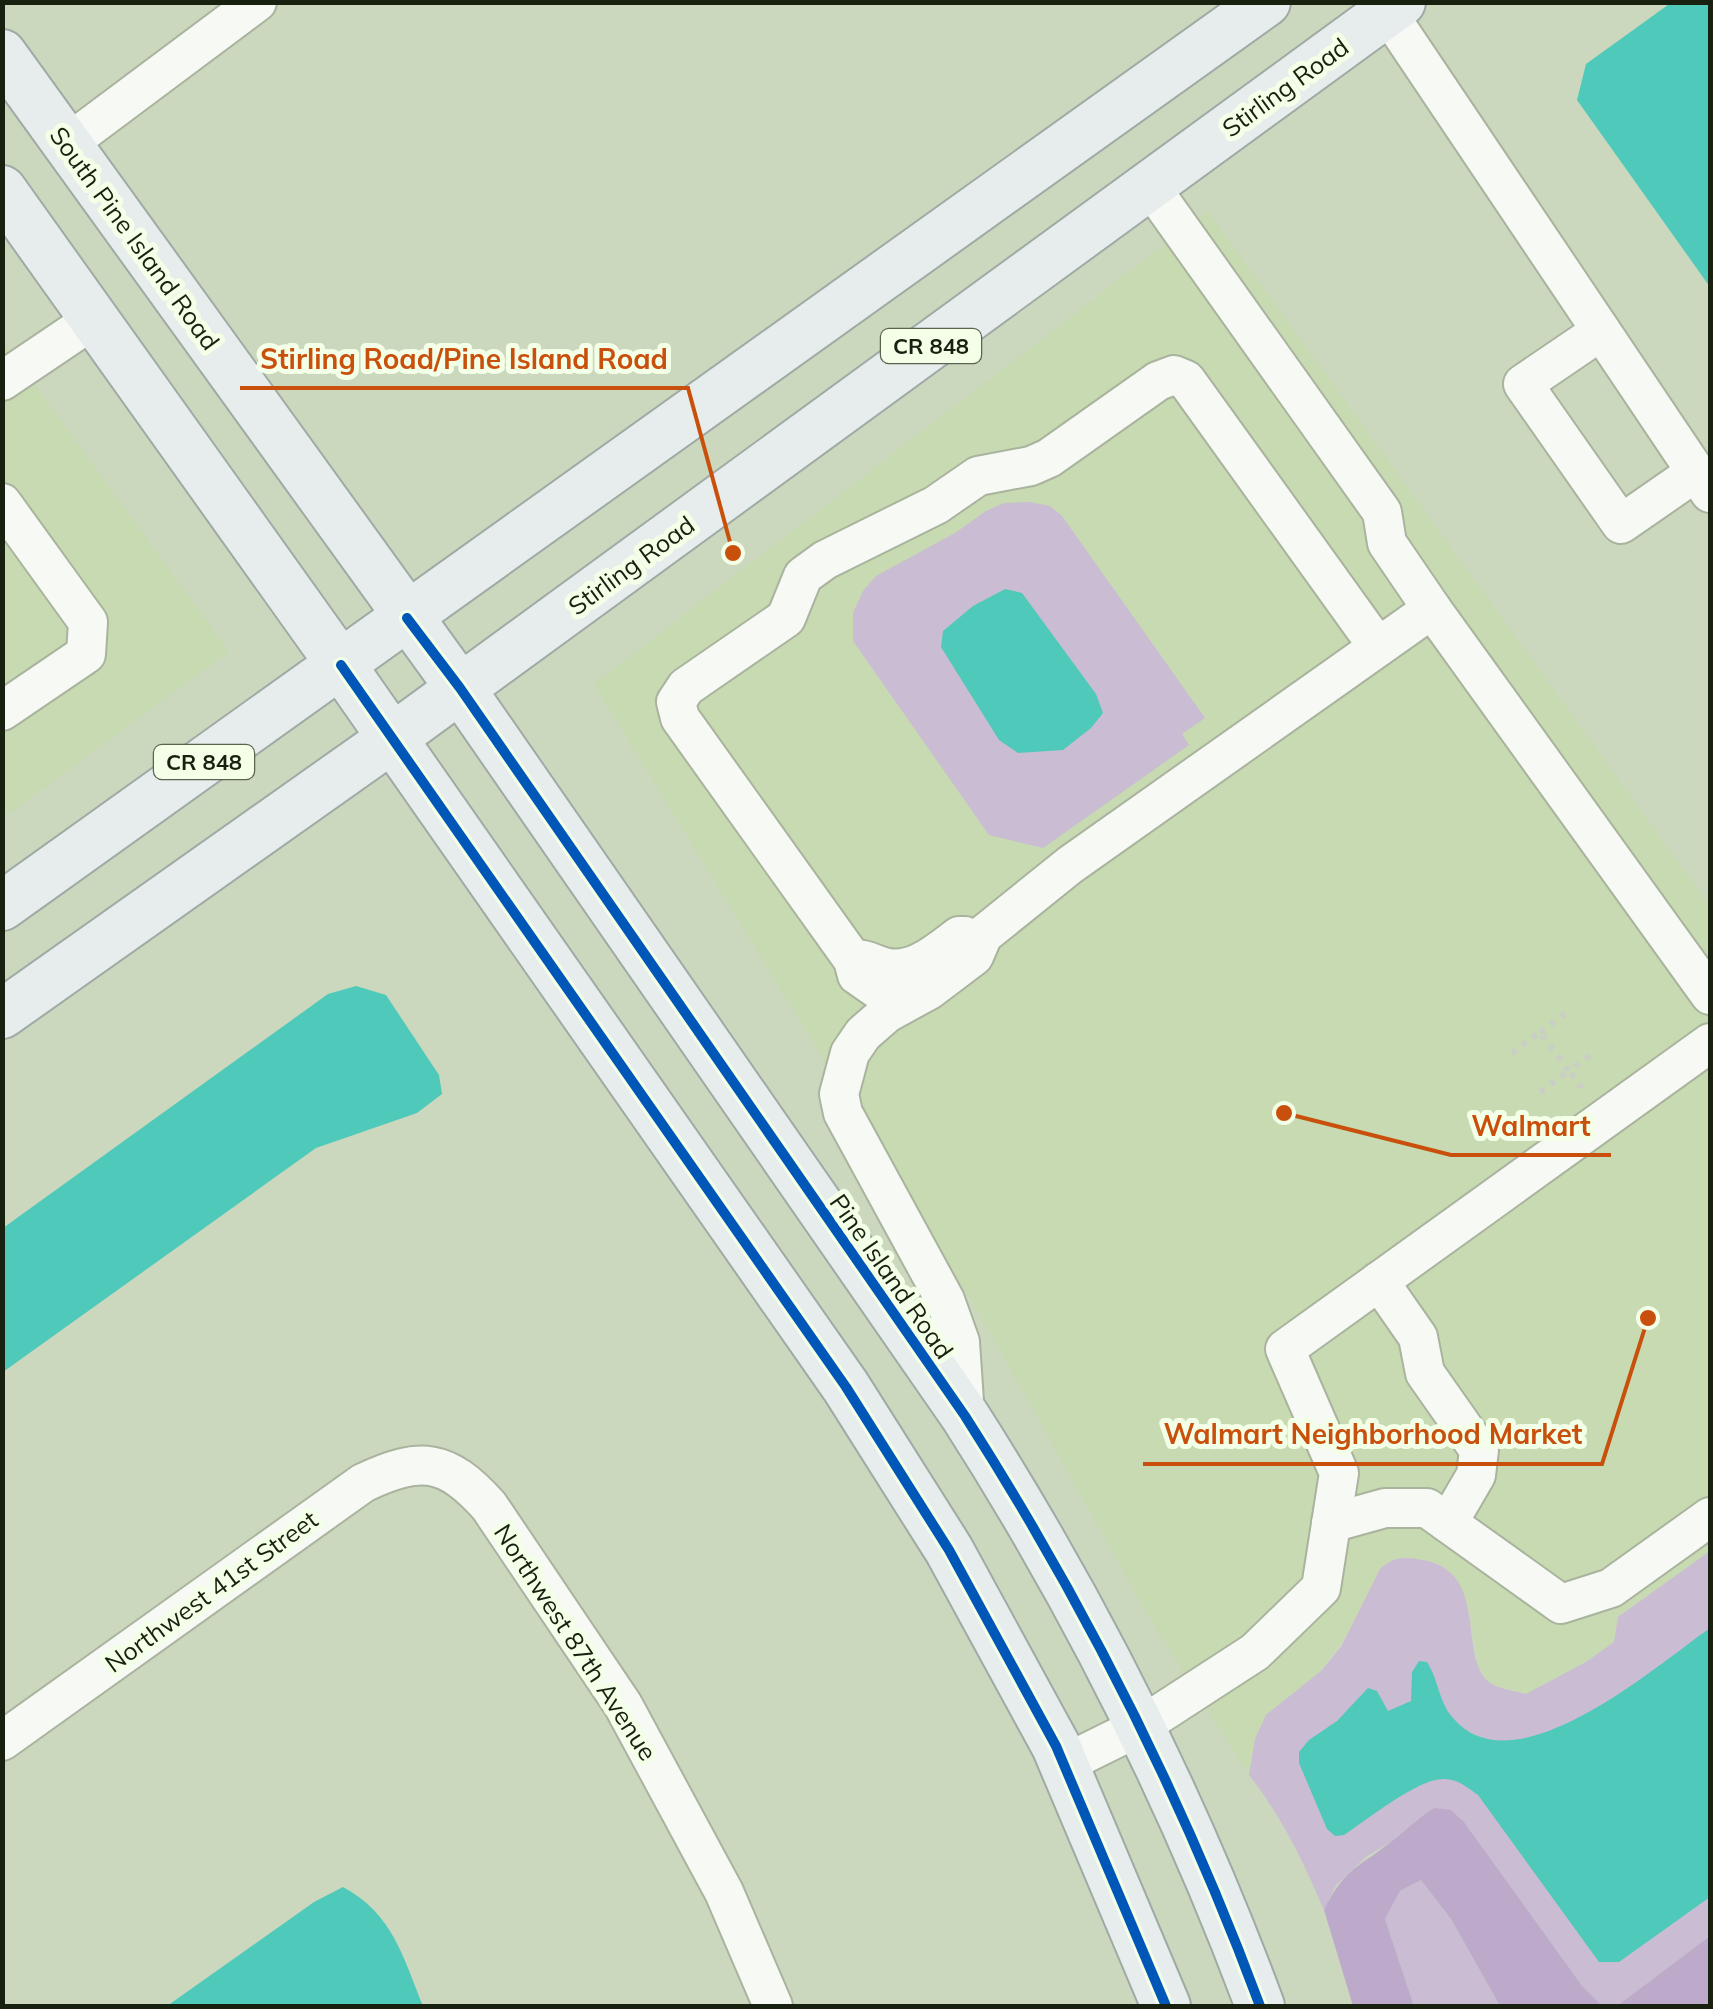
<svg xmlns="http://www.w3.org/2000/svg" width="1713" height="2009" viewBox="0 0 1713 2009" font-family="Mulish,sans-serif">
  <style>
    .built { fill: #c7dab1 }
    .green { fill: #c9bcd3 }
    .forest { fill: #bdaacb }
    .water { fill: #4fc9ba }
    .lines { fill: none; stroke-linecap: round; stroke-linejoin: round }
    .minor-casing { stroke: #a9b39e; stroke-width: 42 }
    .major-casing { stroke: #9eaba5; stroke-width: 52 }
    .path { stroke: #cacec6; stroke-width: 6; stroke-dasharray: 5 8; stroke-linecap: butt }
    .minor { stroke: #f7f9f5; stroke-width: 38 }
    .major { stroke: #e7eded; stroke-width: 48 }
    .cycleway-casing { stroke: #f3ffe7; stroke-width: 16 }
    .cycleway { stroke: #0057b8; stroke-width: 10 }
    .labels { text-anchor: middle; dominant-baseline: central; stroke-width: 10; stroke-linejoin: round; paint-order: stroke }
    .shield { fill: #f3ffe7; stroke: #5a6350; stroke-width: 2.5 }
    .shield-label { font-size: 22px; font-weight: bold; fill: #18200f }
    .street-label { font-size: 25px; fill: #18200f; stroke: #f3ffe7 }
    .leader { fill: none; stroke: #c9500c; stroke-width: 4 }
    .callout-dot { fill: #c9500c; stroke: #f3ffe7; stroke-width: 4 }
    .callout-label { font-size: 28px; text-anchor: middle; font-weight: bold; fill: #c9500c; stroke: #f3ffe7; stroke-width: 10; stroke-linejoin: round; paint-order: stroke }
  </style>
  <rect width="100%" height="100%" fill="#cbd8be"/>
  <g class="built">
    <polygon points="1208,211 1710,906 1710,1551 1618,1616 1614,1642 1586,1662 1526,1694 1489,1683 1478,1665 1471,1616 1460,1587 1438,1563 1402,1557 1380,1569 1357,1618 1321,1671 1266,1715 1255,1739 1249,1775 1149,1617 983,1320 594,684"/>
    <polygon points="2,340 229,652 3,818 2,818"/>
  </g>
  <g class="green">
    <polygon points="1030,502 1050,506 1062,516 1205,718 1182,734 1189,745 1043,848 989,835 853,641 853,613 863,591 876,576 955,533 986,511 1004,503"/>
    <path d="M1710 1551V1936L1617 2006 1599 2004 1583 1987 1464 1822 1451 1810 1418 1819 1393 1841 1367 1856 1336 1885 1324 1910C1303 1861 1282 1817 1249 1775L1255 1739 1266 1715 1321 1671 1341 1647 1380 1569C1395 1556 1404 1557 1423 1560 1490 1572 1457 1656 1489 1682 1497 1689 1516 1691 1526 1694L1586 1662 1614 1642 1618 1617Z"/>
    <polygon points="1421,1880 1451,1919 1500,2006 1414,2006 1385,1919 1400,1891"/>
  </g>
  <g class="forest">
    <path d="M1434 1808 1451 1810 1464 1822 1583 1987 1599 2003 1610 2006H1500L1451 1919 1421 1880 1400 1891 1385 1919 1414 2006H1353L1324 1910C1345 1866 1362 1866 1396 1838 1409 1827 1420 1817 1434 1808Z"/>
    <polygon points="1710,1936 1710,2006 1617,2006"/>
  </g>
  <g class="water">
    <polygon points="1672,2 1710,3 1710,287 1577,100 1586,64"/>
    <polygon points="1005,589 1022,593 1096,694 1103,713 1091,728 1063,750 1018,753 999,740 941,647 943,631 973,606"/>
    <polygon points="356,986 386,995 439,1075 442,1094 417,1113 316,1148 3,1372 3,1228 328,994"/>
    <path d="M1710 1628V1897L1619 1962H1599L1478 1795C1467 1787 1457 1778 1442 1779 1416 1780 1367 1820 1344 1835L1335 1836 1327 1829 1299 1763V1752L1309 1740 1337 1721 1368 1688 1377 1691 1388 1711 1411 1701 1412 1672 1419 1661 1427 1662C1439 1680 1438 1701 1453 1718 1514 1791 1656 1666 1710 1628Z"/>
    <path d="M343 1887C393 1914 403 1957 423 2006H167L314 1902Z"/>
  </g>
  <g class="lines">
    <defs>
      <g id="minor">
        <polyline points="1387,12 1710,493"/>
        <polyline points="67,144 257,2"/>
        <polyline points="1150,186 1382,512 1387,543 1432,609 1710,995"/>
        <polyline points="1601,331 1523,384 1621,524 1696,472"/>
        <polyline points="2,381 94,319"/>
        <polyline points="2,503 88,622 86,654 2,711"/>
        <path d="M853 960C867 958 871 964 884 967 912 975 938 952 959 936H965"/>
        <polyline points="909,999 887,996 857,975 853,960 680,718 676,702 686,687 786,618 803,576 825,560 936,505 978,476 1031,466 1049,458 1158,381 1174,375 1186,380 1378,647"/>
        <polyline points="1379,1281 1418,1337 1425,1373 1479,1450 1476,1475 1448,1523"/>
        <polyline points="965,1416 960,1342 945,1300 843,1113 839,1094 850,1053 863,1034 887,1013 929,990 974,956 983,935 1070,865 1432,609"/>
        <polyline points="1331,1523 1385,1508 1427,1508 1561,1604 1611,1588 1710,1517"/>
        <path d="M2 1741 363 1483C421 1456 446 1458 489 1506L623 1705 724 1892 773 2006"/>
        <polyline points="1064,1764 1141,1726 1255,1652 1321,1588 1339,1473 1285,1349 1710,1043"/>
      </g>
      <g id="major">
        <path d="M2 54 460 688 965 1416C1084 1602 1183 1799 1260 2006"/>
        <polyline points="2,190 341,665 846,1387 949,1550 1056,1746 1166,2006"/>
        <polyline points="2,906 1266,2"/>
        <polyline points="2,1014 391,739 1401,2"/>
      </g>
    </defs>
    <use href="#minor" class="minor-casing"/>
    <use href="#major" class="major-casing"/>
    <g class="path">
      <polyline points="1540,1032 1569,1011"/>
      <polyline points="1512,1053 1540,1032 1569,1071 1596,1051"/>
      <polyline points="1540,1092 1569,1071 1584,1091"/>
    </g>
    <use href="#minor" class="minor"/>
    <use href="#major" class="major"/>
    <defs>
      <g id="cycleway">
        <path d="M407 618 460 688 965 1416C1084 1602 1183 1799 1260 2006"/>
        <polyline points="341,665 846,1387 949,1550 1056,1746 1166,2006"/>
      </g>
    </defs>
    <use href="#cycleway" class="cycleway-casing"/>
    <use href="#cycleway" class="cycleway"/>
  </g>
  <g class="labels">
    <g class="shield">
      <rect x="881" y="329" width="100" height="34" rx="8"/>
      <rect x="154" y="745" width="100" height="34" rx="8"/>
    </g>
    <g class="shield-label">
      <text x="931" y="346">CR 848</text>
      <text x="204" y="762">CR 848</text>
    </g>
    <g class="street-label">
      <text transform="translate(1285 87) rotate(-36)">Stirling Road</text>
      <text transform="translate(135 238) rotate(54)">South Pine Island Road</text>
      <text transform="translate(631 565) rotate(-36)">Stirling Road</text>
      <text transform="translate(892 1276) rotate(55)">Pine Island Road</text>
      <text transform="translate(211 1591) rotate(-36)">Northwest 41st Street</text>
      <text transform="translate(576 1642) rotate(57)">Northwest 87th Avenue</text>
    </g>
  </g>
  <path class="leader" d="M733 553L688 388H240M1284 1113L1451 1155H1611M1648 1318L1602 1464H1143"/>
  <g class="callout-dot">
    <circle cx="733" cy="553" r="10"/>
    <circle cx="1284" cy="1113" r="10"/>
    <circle cx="1648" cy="1318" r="10"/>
  </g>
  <g class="callout-label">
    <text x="464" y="369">Stirling Road/Pine Island Road</text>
    <text x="1531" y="1136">Walmart</text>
    <text x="1373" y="1444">Walmart Neighborhood Market</text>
  </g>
  <rect width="1713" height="2009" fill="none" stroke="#18200f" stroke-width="10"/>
</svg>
